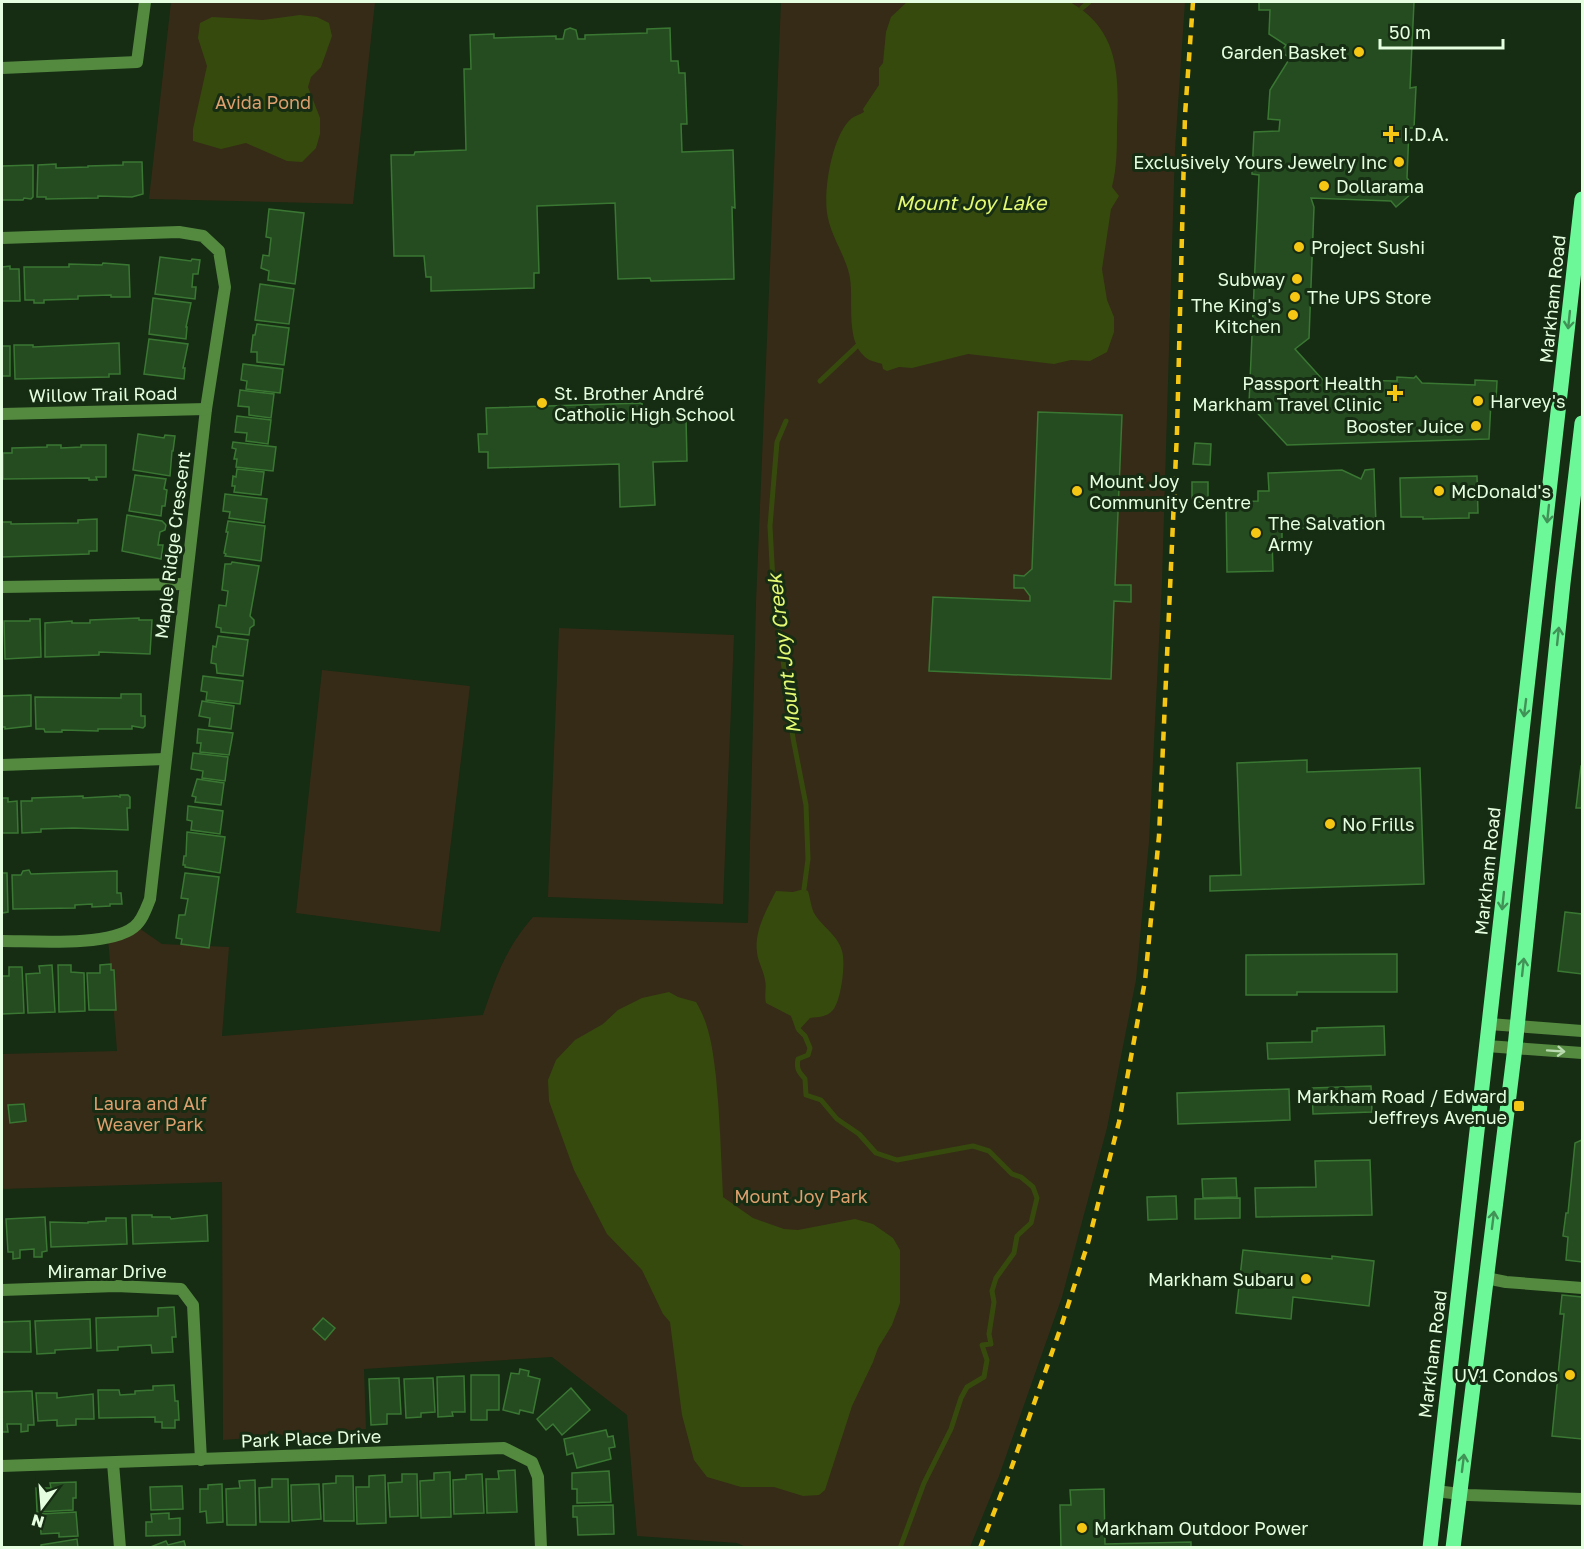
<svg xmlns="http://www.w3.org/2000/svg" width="1584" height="1549" viewBox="0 0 1584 1549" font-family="'Golos Text',sans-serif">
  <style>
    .green { fill: #362b16 }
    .water { fill: #364a0e }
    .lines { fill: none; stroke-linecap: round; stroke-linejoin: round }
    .stream { stroke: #364a0e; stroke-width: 5 }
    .building { fill: #244c20; stroke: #3a7733; stroke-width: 1.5 }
    .minor { stroke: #548940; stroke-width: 12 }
    .tertiary { stroke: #548940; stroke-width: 12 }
    .primary { stroke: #6cf899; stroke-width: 15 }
    .rail { stroke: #f5c714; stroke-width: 4.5; stroke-dasharray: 9 8; stroke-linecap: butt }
    .oneway { stroke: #419256 }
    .oneway2 { stroke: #badbaf }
    .poi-dot { fill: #f5c714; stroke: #162c13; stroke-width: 2 }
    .labels { text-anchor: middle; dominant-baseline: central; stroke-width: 6; stroke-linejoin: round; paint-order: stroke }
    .poi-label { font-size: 18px; fill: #e5fedf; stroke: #162c13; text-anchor: start }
    .park-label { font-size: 18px; fill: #dc9f6d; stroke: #162c13 }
    .street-label { font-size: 18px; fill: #e5fedf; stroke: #162c13 }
    .water-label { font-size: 20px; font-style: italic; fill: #e3f972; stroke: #162c13 }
  </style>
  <rect width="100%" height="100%" fill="#162c13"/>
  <g class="green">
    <polygon points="171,2 375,2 353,204 149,199"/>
    <path d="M781 2H1185L1175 150 1162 582 1149 842 1136 980 1107 1128 1062 1297 999 1476 970 1547 748 1548 737 1543 637 1536 627 1415 552 1357 364 1369 366 1429 223 1440 222 1182 2 1189V1054L117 1051 108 938 136 926 162 944 229 947 222 1036 483 1015C496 977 505 949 533 917L748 923 756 602Z"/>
    <polygon points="559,628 734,635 723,904 548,897"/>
    <polygon points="322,670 470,686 440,932 296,913"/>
  </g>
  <g class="water">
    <path d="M907 2H1070C1120 30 1119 77 1117 127 1117 148 1117 167 1112 187L1119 196 1111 209 1102 269 1107 300 1114 317V332L1107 352 1090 361 1071 360 1054 364 968 354 912 368 899 367 887 371 883 369 882 364C877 362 869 361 865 357 844 339 855 297 849 273 844 254 832 237 828 218 822 194 832 134 852 118 855 116 861 114 864 112L863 109 879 85V68L883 63 886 32 891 17Z"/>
    <polygon points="300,15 317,17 329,23 332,36 321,67 311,77 308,87 320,118 320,134 316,148 302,162 287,161 246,143 221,149 193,141 193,129 207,66 198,38 200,23 212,17 263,20"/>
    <path d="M804 889 808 891C810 897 811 907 814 913 822 927 838 935 842 951 846 963 841 1003 832 1011 827 1017 817 1017 810 1018L799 1030H796L791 1016 766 1003C764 995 767 988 765 980 764 973 760 965 758 958 752 934 766 911 776 891L793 892Z"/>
    <path d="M669 992 678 997 696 1002C710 1025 713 1051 716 1077 720 1117 721 1157 723 1197L753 1218 784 1229 798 1230 855 1219 873 1224 893 1238 900 1250V1303L892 1325 878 1348 873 1362 852 1406 825 1490 819 1495 803 1496 774 1487H741L707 1477 694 1460 682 1415 670 1322 663 1314 642 1270 607 1234 574 1170 549 1101 548 1080 556 1060 575 1040 603 1024 618 1010 642 998Z"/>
  </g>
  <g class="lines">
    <g class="stream">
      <polyline points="1082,8 1089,2"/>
      <polyline points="820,381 857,346"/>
      <polyline points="786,421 777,442 770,526 773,582 793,738 806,805 808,859 804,889"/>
      <path d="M799 1030 805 1036 810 1048 808 1055 798 1059C796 1069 799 1072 805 1079L806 1095 821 1100 837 1119 859 1134 876 1153 897 1160 973 1146 989 1151 1012 1174 1021 1177 1033 1187 1037 1198 1031 1223 1017 1236 1014 1253 996 1278 992 1291 994 1302 989 1334 991 1344 982 1345 987 1360 984 1377 967 1387 961 1398 951 1429 924 1483 900 1548"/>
    </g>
  </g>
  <g class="building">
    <polygon points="1259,2 1414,2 1410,88 1416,87 1414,128 1409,128 1407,178 1411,183 1407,187 1412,193 1396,207 1391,201 1311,198 1314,207 1309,338 1295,349 1332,390 1343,380 1397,381 1397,377 1414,378 1416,376 1422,383 1475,385 1475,380 1497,381 1496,402 1491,402 1489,439 1287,445 1249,404 1259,175 1252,174 1254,132 1279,131 1280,120 1268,119 1270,90 1290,58 1281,52 1286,45 1269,34 1270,10 1259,10"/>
    <polygon points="570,28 576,30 578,39 585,39 585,35 647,33 647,29 670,28 671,61 678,61 679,73 685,73 687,124 681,124 682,152 733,150 735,208 732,207 734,279 651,281 650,278 618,279 615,203 537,206 539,273 534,273 534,288 431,291 431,277 426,277 424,256 394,256 391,155 414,155 415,152 466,150 464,69 471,69 470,35 494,34 494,38 556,36 556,39 563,39 565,30"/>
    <polygon points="123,162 142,162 143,194 132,197 98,196 98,198 46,199 46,197 37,197 38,165 56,164 56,168 88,167 88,166 123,165"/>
    <polygon points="33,165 33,197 31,199 24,198 23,200 2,200 2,166"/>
    <polygon points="269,209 304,213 295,284 268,280 269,271 261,268 263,255 269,256 271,238 266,237"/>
    <polygon points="160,257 191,261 192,259 200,260 198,274 193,274 192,287 196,287 195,299 155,294"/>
    <polygon points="103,263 129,265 130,297 111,297 111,295 78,296 78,299 44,300 44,303 34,303 34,300 25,300 24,267 69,267 69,264 102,265"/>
    <polygon points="10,266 10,269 19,269 20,301 2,301 2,267"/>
    <polygon points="260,284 294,289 289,324 255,320"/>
    <polygon points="153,298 191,303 186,327 187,327 186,339 149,334"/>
    <polygon points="257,324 289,328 284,365 257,362 257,352 251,352 253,335 255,335"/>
    <polygon points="149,339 188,344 183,368 185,368 184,379 144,374"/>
    <polygon points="119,343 120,374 109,374 109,377 15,379 14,345 33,345 33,347"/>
    <rect x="2" y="346" width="8" height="30"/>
    <polygon points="243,364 283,369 280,393 246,389 247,381 241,380"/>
    <polygon points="240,390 274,394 271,418 249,415 249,407 238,406"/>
    <polygon points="642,403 643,419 652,419 652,416 659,416 660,419 686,418 687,461 653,462 655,505 620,507 619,464 488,468 488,452 479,452 478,434 487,434 486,408"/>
    <polygon points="1038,412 1122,415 1115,585 1131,585 1131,602 1114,601 1111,679 929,671 933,597 1030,601 1030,596 1024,588 1014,588 1014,575 1024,576 1032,569"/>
    <polygon points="237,416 271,420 268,444 246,441 247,433 235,432"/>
    <polygon points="138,434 164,438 165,435 175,436 173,451 172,451 170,476 133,470"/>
    <polygon points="233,442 276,447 273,471 236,467 237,459 234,459 236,449 232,448"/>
    <polygon points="1195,443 1211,444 1210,465 1193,464"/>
    <polygon points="47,445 61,445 61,448 81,447 81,445 106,445 106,477 96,477 97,480 89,480 89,478 3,479 3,453 12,453 12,448 47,447"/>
    <polygon points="237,469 264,472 261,495 234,492 235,486 232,486 233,476 236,477"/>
    <polygon points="1374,469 1376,525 1282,529 1282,539 1272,540 1273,571 1227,572 1226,502 1258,501 1258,491 1269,491 1268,473 1342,470 1361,479 1365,470"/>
    <polygon points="135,475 166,479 164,489 167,490 165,506 162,506 161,516 129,511"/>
    <polygon points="1477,476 1478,513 1469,513 1469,518 1423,519 1423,517 1401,517 1400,478"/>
    <rect x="1192" y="482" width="16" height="20"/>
    <polygon points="225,494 267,499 264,523 229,518 230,512 223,511"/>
    <polygon points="127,515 162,521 166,525 165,530 160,532 158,545 163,545 161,559 122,551"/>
    <polygon points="97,519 97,551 89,551 89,554 2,557 2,522 11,522 11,524 78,523 78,520"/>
    <polygon points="228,521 265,526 261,561 225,556 226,554 224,553 228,532 226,532"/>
    <polygon points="232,562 259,566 250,616 254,620 254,625 250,628 249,635 221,632 221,628 216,627 219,605 226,606 228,591 222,590 225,564 231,564"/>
    <polygon points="139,618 139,620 152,620 150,654 99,652 99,655 45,657 45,623 72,621 72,623 90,623 90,620"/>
    <polygon points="30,619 40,619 41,657 5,659 4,621 30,621"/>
    <polygon points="218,636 248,640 243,676 217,673 216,664 211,663 213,646 216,647"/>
    <polygon points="203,676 243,681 240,704 206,700 207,692 201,691"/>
    <polygon points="121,694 141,694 141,716 145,716 145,726 143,728 132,726 132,729 98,729 98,731 62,730 62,732 45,732 44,729 36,729 35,697 121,698"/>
    <polygon points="31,695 31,726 5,729 5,727 2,727 2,696"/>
    <polygon points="202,701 234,706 231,729 209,726 210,718 199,716"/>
    <polygon points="198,729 233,733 229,755 200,752 201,743 197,743"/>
    <polygon points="193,753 228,757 225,781 202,778 203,771 191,769"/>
    <polygon points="1307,760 1307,772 1420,768 1424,884 1210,891 1210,876 1241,875 1237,763"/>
    <polygon points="1581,766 1582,766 1582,808 1576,808"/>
    <polygon points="197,779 224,783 221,805 195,802 196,797 192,796"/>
    <polygon points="120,795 128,795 130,797 130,808 127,808 128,830 74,828 41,829 41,832 22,833 21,801 32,801 32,798 83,796 83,798 117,796 120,797"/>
    <polygon points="2,798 8,798 8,802 17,801 18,833 2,833"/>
    <polygon points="188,806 223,811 220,834 191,830 192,821 187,820"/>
    <polygon points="187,832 225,837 220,873 185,867 185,865 183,865 184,856 186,856"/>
    <polygon points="29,870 31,874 117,871 117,893 121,893 122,904 110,904 110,906 92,907 92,904 75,905 75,908 13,909 12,875 21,875 23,871"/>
    <polygon points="2,873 7,873 8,912 2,913"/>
    <polygon points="185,873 219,877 209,948 181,944 182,939 176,938 179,915 185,915 188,899 181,898"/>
    <polygon points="1565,912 1582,914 1582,974 1558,971"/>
    <polygon points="1397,954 1397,992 1297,992 1297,995 1246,995 1246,955"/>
    <polygon points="111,964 111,970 114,970 116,1010 89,1010 87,973 100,973 100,965"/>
    <polygon points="52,965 55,1012 28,1013 26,974 40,973 39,966"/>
    <polygon points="58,965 71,965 71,972 84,973 85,1011 59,1012"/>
    <polygon points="9,967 22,967 24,1013 2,1014 2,976 9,976"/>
    <polygon points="1384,1026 1385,1055 1268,1059 1267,1043 1312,1042 1312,1031 1317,1031 1317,1028"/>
    <polygon points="1371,1086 1372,1112 1313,1114 1312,1088"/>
    <polygon points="1289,1089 1290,1120 1178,1124 1177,1093"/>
    <polygon points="24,1104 26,1121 10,1123 8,1105"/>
    <polygon points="1582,1131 1582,1262 1566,1260 1568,1237 1563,1236 1566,1213 1568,1213 1575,1143 1582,1140"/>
    <polygon points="1370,1160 1372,1215 1256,1217 1255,1188 1316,1187 1315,1161"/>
    <polygon points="1236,1178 1237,1197 1203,1198 1202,1179"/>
    <polygon points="1176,1196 1177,1219 1148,1220 1147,1197"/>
    <polygon points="1240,1198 1240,1218 1195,1219 1195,1199"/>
    <polygon points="132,1215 152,1215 152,1217 170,1217 171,1219 207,1215 208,1241 133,1244"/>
    <polygon points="45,1217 47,1251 42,1252 42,1257 34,1257 34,1249 20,1250 20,1258 13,1259 13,1252 8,1252 6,1219"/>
    <polygon points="106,1218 126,1218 127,1244 51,1247 50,1222 88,1223 88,1222 106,1221"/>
    <polygon points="1243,1250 1332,1259 1332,1256 1374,1261 1369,1306 1293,1297 1291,1319 1236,1313"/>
    <polygon points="1562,1295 1582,1297 1582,1439 1552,1436 1564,1314 1560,1314"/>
    <polygon points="174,1307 176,1337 172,1337 173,1352 152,1353 151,1345 118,1347 118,1350 97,1351 96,1318 158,1316 158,1308"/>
    <polygon points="323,1318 335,1328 325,1340 313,1329"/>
    <polygon points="90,1319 91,1348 55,1350 55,1353 37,1354 35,1321"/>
    <polygon points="30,1321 31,1352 2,1352 2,1322"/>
    <polygon points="520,1369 529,1371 528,1376 540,1379 533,1413 520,1410 519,1414 503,1410 511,1373 519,1374"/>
    <polygon points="471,1375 499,1375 499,1410 487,1410 487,1420 471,1420"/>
    <polygon points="464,1376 465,1412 452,1412 453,1416 438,1417 437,1377"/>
    <polygon points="399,1378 401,1414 387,1414 387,1424 371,1425 369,1379"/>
    <polygon points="433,1378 435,1412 421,1413 421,1417 406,1418 404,1379"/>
    <polygon points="174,1385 175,1401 178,1401 179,1420 175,1420 175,1428 162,1428 162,1422 155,1422 155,1417 99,1418 98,1390 119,1390 120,1395 135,1394 135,1391 153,1390 153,1386"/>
    <polygon points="571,1388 590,1410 562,1435 553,1424 546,1430 537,1419"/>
    <polygon points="32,1391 34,1425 28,1425 28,1431 21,1432 21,1424 7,1424 8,1432 2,1432 2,1392"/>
    <polygon points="36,1393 57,1393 57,1398 93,1394 94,1419 76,1419 76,1425 57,1426 57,1420 38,1421"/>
    <polygon points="606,1430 608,1437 613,1436 615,1447 609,1448 611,1459 577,1468 573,1453 567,1455 564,1439"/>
    <polygon points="515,1470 517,1512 487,1513 486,1479 499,1479 498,1471"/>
    <polygon points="609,1471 611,1502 577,1503 577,1489 572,1489 572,1473"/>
    <polygon points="450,1472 451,1517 421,1518 420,1481 434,1480 434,1473"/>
    <polygon points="402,1474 417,1474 418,1516 390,1517 388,1483 402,1482"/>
    <polygon points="482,1474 484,1513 454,1514 453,1480 466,1479 466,1475"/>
    <polygon points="385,1475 386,1523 357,1524 356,1487 369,1487 369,1476"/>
    <polygon points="336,1476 353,1476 354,1521 324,1521 323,1484 336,1483"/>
    <polygon points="272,1479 288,1479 289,1522 260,1522 259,1488 272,1487"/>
    <polygon points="255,1480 256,1525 227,1525 226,1489 240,1488 239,1481"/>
    <polygon points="76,1482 76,1498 73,1498 73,1510 37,1512 36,1488 51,1488 50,1483"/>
    <polygon points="222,1484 223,1522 207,1523 206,1511 200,1512 200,1489 208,1489 208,1485"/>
    <polygon points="319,1484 321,1519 292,1521 291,1485"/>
    <polygon points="182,1486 183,1509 151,1510 150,1487"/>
    <polygon points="1104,1489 1105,1544 1191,1542 1191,1548 1061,1548 1060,1505 1071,1505 1070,1490"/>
    <polygon points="613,1505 614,1534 578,1535 577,1517 573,1517 573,1506"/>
    <polygon points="76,1512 78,1536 59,1537 59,1533 41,1534 40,1514"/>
    <polygon points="169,1513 169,1519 180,1518 180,1535 146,1536 146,1522 152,1522 151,1514"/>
    <polygon points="77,1539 78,1548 41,1548 41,1545"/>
    <polygon points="166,1541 168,1545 184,1541 186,1548 148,1548"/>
  </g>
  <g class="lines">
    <g class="minor">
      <polyline points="2,68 137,62 145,2"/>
      <path d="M2 238 179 232 203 236 219 251 225 287 206 409 150 899C146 909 142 921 134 927 109 947 34 941 2 941"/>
      <polyline points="2,414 206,409"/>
      <polyline points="2,587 185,584"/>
      <polyline points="2,765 165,759"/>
      <polyline points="1486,1278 1506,1282 1582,1288"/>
      <polyline points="2,1290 116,1286 181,1289 193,1305 201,1460"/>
      <polyline points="113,1463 120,1548"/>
      <polyline points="2,1466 504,1448 532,1462 538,1477 541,1548"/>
      <polyline points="1436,1491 1468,1495 1582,1499"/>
    </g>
    <g class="tertiary">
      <polyline points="1489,1024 1582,1031"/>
      <polyline points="1487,1046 1582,1053"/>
    </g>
    <g class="primary">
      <polyline points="1430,1548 1582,199"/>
      <polyline points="1453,1548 1515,1047 1563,583 1582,423"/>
    </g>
    <polyline class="rail" points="980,1548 1011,1469 1062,1324 1088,1243 1119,1122 1145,981 1159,836 1177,432 1185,115 1193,2"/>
  </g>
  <defs><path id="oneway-shaft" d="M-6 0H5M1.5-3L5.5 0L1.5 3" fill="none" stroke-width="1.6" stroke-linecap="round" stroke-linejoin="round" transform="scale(1.5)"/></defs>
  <g class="oneway">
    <use href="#oneway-shaft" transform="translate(1569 320) rotate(96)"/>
    <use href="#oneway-shaft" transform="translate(1548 514) rotate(96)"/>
    <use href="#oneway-shaft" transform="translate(1558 636) rotate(-84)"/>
    <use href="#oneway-shaft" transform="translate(1525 708) rotate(97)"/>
    <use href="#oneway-shaft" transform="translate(1503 901) rotate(96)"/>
    <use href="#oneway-shaft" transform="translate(1523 967) rotate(-84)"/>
    <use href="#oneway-shaft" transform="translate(1493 1220) rotate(-83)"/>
    <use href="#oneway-shaft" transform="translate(1463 1463) rotate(-83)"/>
  </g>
  <use class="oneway2" href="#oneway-shaft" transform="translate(1556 1051) rotate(4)"/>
  <g class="poi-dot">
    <circle cx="1359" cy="52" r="6"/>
    <path d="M1388 125h6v6h6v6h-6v6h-6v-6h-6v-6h6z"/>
    <circle cx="1399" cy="162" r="6"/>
    <circle cx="1324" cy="186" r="6"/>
    <circle cx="1299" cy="247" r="6"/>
    <circle cx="1297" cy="279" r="6"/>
    <circle cx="1295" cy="297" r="6"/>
    <circle cx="1293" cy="315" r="6"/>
    <path d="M1392 384h6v6h6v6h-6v6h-6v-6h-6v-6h6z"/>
    <circle cx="1478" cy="401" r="6"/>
    <circle cx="542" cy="403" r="6"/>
    <circle cx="1476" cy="426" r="6"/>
    <circle cx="1077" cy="491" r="6"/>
    <circle cx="1439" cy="491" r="6"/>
    <circle cx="1256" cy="533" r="6"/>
    <circle cx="1330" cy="824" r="6"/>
    <rect x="1513" y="1100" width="12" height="12" rx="3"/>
    <circle cx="1306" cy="1279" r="6"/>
    <circle cx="1570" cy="1375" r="6"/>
    <circle cx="1082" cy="1528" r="6"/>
  </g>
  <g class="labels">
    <g class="poi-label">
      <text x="1347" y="52" text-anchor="end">Garden Basket</text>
      <text x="1403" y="134">I.D.A.</text>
      <text x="1387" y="162" text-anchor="end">Exclusively Yours Jewelry Inc</text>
      <text x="1336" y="186">Dollarama</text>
      <text x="1311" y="247">Project Sushi</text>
      <text x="1285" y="279" text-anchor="end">Subway</text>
      <text x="1307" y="297">The UPS Store</text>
      <text x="1281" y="305" text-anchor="end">The King's<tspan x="1281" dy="21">Kitchen</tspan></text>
      <text x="1382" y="383" text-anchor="end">Passport Health<tspan x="1382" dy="21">Markham Travel Clinic</tspan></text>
      <text x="554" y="393">St. Brother André<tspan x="554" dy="21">Catholic High School</tspan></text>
      <text x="1490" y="401">Harvey's</text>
      <text x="1464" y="426" text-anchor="end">Booster Juice</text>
      <text x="1089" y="481">Mount Joy<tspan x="1089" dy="21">Community Centre</tspan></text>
      <text x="1451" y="491">McDonald's</text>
      <text x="1268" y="523">The Salvation<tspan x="1268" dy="21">Army</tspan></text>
      <text x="1342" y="824">No Frills</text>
      <text x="1507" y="1096" text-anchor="end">Markham Road / Edward<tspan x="1507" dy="21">Jeffreys Avenue</tspan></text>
      <text x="1294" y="1279" text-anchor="end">Markham Subaru</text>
      <text x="1558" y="1375" text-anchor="end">UV1 Condos</text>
      <text x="1094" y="1528">Markham Outdoor Power</text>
    </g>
    <g class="park-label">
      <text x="263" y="102">Avida Pond</text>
      <text x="150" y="1103">Laura and Alf<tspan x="150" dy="21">Weaver Park</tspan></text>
      <text x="801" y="1196">Mount Joy Park</text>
    </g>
    <g class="street-label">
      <text transform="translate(1552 299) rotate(-84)">Markham Road</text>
      <text transform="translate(103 394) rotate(-1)">Willow Trail Road</text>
      <text transform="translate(172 545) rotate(-83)">Maple Ridge Crescent</text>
      <text transform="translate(1487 871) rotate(-84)">Markham Road</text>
      <text x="107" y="1271">Miramar Drive</text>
      <text transform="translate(1432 1354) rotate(-83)">Markham Road</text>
      <text transform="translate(311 1438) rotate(-2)">Park Place Drive</text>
    </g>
    <g class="water-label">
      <text x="971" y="202">Mount Joy Lake</text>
      <text transform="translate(783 654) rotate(-97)">Mount Joy Creek</text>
    </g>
  </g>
  <rect width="1584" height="1549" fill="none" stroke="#e5fedf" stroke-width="6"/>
  <g transform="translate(42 1507) rotate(196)" stroke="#162c13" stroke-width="4.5" paint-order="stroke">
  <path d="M0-4.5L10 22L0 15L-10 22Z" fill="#e5fedf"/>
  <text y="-9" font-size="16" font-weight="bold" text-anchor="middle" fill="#e5fedf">N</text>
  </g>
  <path d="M1380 39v9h123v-9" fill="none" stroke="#e5fedf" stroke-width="3"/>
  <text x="1389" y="39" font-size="18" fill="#e5fedf" stroke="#162c13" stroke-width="4.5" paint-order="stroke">50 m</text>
</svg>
